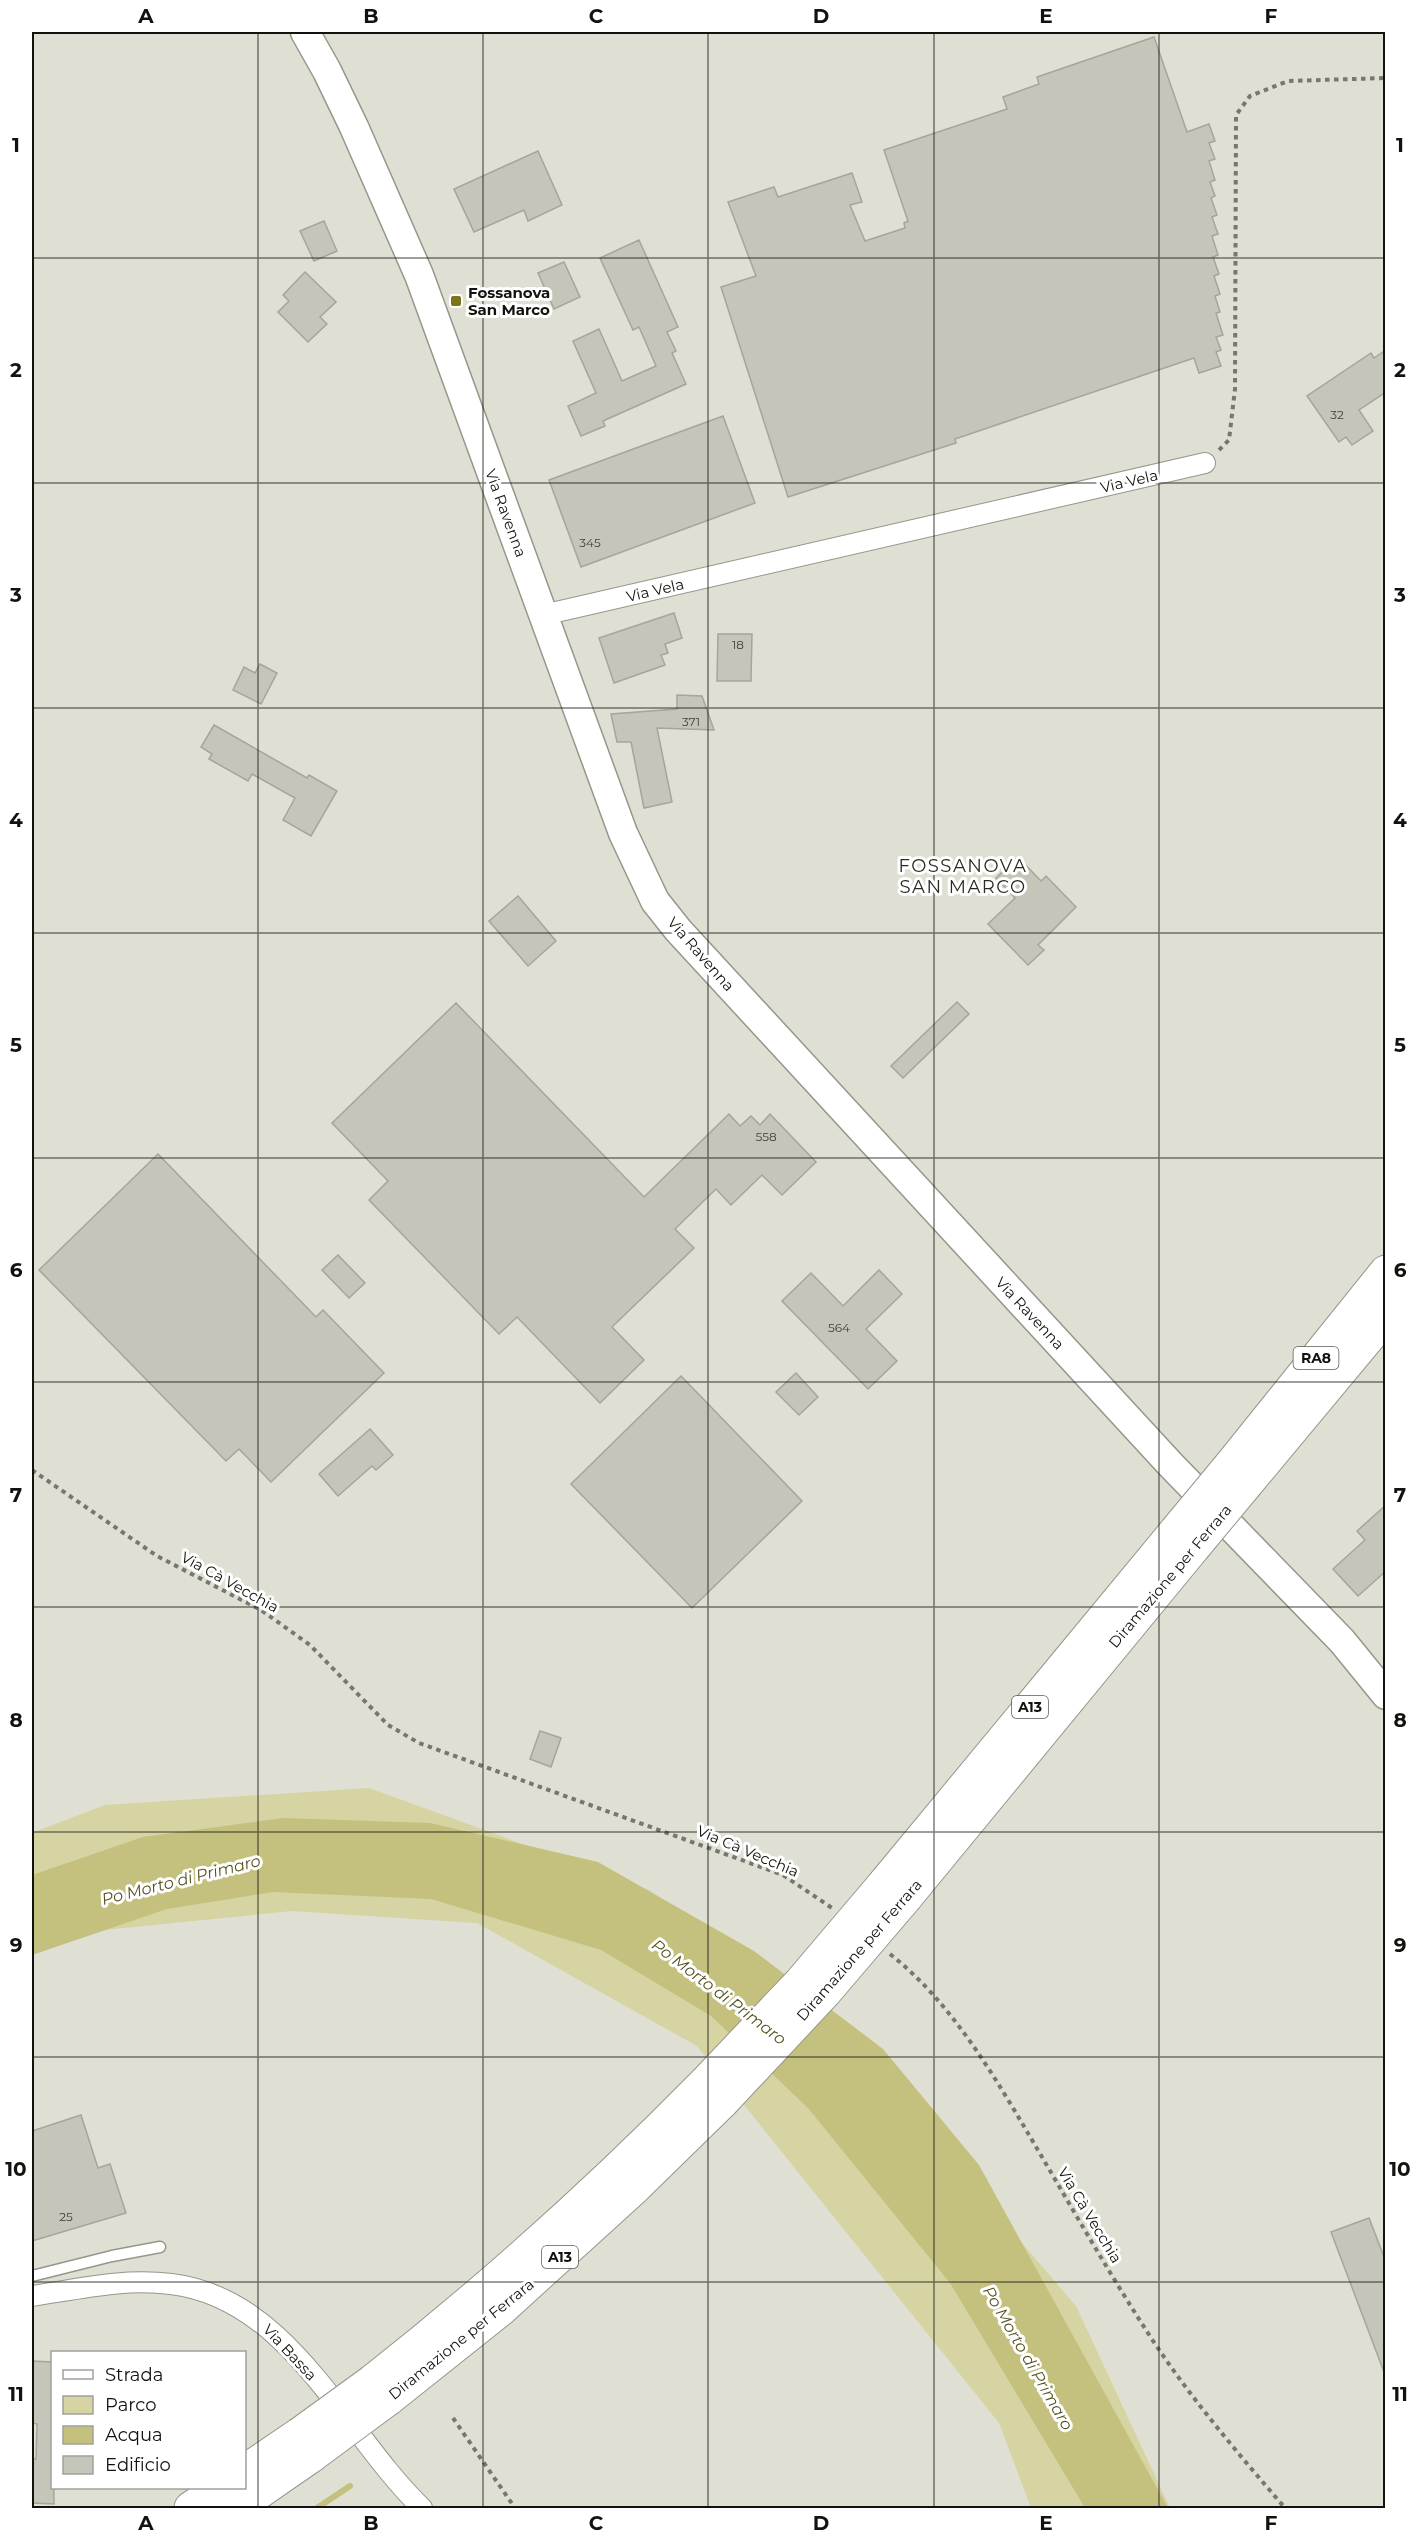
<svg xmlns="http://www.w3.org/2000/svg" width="1417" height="2540" viewBox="0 0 1417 2540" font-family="Montserrat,sans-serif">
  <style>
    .green { fill: #d6d4a2 }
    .water { fill: #c4c17e }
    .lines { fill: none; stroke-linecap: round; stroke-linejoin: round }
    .stream { stroke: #c4c17e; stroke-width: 6 }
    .building { fill: #c5c5b9; stroke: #a5a599; stroke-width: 1.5 }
    .service-casing { stroke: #96968a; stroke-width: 13 }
    .minor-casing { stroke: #96968a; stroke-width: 22 }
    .secondary-casing { stroke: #96968a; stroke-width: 31 }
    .motorway-casing { stroke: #96968a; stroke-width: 35 }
    .path { stroke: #77776f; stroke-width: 4; stroke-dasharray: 4.5 4.5; stroke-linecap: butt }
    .service { stroke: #fff; stroke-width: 10 }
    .minor { stroke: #fff; stroke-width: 20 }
    .secondary { stroke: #fff; stroke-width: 28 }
    .motorway { stroke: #fff; stroke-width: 33 }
    .motorway-bridge-casing { stroke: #96968a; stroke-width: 35; stroke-linecap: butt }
    .motorway-bridge { stroke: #fff; stroke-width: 33 }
    .grid { fill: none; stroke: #12120e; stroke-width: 1.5; stroke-opacity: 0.55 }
    .poi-dot { fill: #7a7519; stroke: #fff; stroke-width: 2 }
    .labels { text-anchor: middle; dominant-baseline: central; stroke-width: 6; stroke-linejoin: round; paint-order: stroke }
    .number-label { font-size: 12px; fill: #3f3f39 }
    .shield { fill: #fff; stroke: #595956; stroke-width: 1.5 }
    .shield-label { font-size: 14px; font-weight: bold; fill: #12120e }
    .poi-label { font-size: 15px; font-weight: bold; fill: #12120e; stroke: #fff; text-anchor: start }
    .street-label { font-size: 15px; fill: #12120e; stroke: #fff }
    .water-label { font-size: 16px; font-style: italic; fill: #565320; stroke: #fff }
    .quarter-label { font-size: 18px; letter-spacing: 1.5px; fill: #2b2b21; stroke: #fff }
    .neatline { fill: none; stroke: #12120e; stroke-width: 2 }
    .grid-label { font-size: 20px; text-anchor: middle; font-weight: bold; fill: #12120e }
  </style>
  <rect width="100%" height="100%" fill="#dfdfd3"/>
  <polygon class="green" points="369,1788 649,1890 825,2014 1076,2306 1170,2508 1031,2508 999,2423 697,2046 477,1923 292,1911 74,1933 32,1950 32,1833 105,1805"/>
  <polygon class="water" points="284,1818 430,1823 598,1862 754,1951 883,2049 979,2165 1168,2508 1085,2508 950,2283 808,2108 711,2016 601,1950 431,1899 273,1892 167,1909 32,1955 32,1875 143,1837"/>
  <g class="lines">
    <polyline class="stream" points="317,2508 350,2486"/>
  </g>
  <g class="building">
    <polygon points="1154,37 1187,132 1209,124 1215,141 1209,143 1215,159 1209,161 1215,180 1210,182 1215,196 1211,198 1217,215 1212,217 1218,234 1212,236 1218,255 1213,257 1219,274 1214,276 1220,294 1215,296 1220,312 1216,313 1223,335 1216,337 1221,350 1216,352 1221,366 1199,373 1194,358 955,439 956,443 788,497 721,287 756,276 728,202 774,187 778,197 852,173 862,202 850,205 865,241 905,228 904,223 908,221 884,150 1007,109 1003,97 1039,84 1037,77"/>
    <polygon points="538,151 562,205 528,221 524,210 474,232 454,189"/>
    <polygon points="324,221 337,251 314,261 300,231"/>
    <polygon points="639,240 678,327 667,332 676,351 672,353 686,384 603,421 605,426 581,436 568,406 596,393 573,341 599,329 622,381 656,366 639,327 633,330 600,258"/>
    <polygon points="564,262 580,297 554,309 538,273"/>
    <polygon points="305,272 336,302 320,317 327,324 308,342 278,312 289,301 283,295"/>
    <polygon points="1386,350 1386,392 1359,410 1373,431 1352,445 1346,437 1339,442 1307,396 1371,353 1374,358"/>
    <polygon points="723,416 755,503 581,567 549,480"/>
    <polygon points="674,613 682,638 665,644 668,653 661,655 665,665 614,683 599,638"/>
    <polygon points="718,634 752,634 751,681 717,681"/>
    <polygon points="260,664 277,673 261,704 233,690 244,667 255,673"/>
    <polygon points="677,695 702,696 714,730 657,728 672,802 644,808 631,742 617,742 611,714 677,709"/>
    <polygon points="214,725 307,778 309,775 337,791 311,836 283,820 295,798 252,774 248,781 209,759 212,754 201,747"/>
    <polygon points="1018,857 1041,881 1046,876 1076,907 1038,945 1044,950 1028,965 988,924 1015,898 996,878"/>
    <polygon points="518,896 556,941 528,966 489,921"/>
    <polygon points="957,1002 969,1014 903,1078 891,1066"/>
    <polygon points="456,1003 644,1197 729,1114 740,1126 751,1116 760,1125 770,1114 816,1162 782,1195 762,1175 731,1205 716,1189 675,1229 694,1248 612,1327 644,1360 600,1403 517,1317 499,1334 369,1200 388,1181 332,1123"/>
    <polygon points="158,1154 316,1317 323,1310 384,1373 271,1482 239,1449 226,1461 39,1270"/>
    <polygon points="338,1255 365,1283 349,1298 322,1270"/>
    <polygon points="879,1270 902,1294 866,1329 897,1361 868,1389 782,1301 811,1273 843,1306"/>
    <polygon points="796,1373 818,1397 799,1415 776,1392"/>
    <polygon points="681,1376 802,1501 692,1608 571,1484"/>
    <polygon points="370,1429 393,1455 376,1470 372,1466 338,1496 319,1474"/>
    <polygon points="1386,1505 1386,1571 1358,1596 1333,1569 1365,1540 1357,1531"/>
    <polygon points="540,1731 561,1738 551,1767 530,1759"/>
    <polygon points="81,2115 98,2168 110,2164 126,2213 32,2241 32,2131"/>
    <polygon points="1369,2218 1386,2262 1384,2372 1331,2232"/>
    <polygon points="32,2361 52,2362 54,2504 32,2503 32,2459 36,2459 37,2424 32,2423"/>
  </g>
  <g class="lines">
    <defs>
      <polyline id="service" points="32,2276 112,2256 160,2247"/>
      <g id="minor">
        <polyline points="543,615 1205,463"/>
        <path d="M32 2296C78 2289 124 2278 171 2284 290 2298 344 2433 422 2508"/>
      </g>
      <polyline id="secondary" points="305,32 327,71 354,127 419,275 623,833 655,901 678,930 1170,1464 1342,1641 1386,1695"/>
      <g id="motorway">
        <polyline points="1230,1466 1386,1272"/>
        <polyline points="1247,1483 1386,1316"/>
        <polyline points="885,1883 1176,1531"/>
        <polyline points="906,1897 1193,1548"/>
        <path d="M373 2381C491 2288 601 2189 706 2082"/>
        <polyline points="388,2399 501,2309 634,2188 722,2102"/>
        <polyline points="244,2472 300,2434"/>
        <polyline points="191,2508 222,2488"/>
        <polyline points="236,2508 311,2456"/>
      </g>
    </defs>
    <use href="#service" class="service-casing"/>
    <use href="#minor" class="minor-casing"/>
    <use href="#secondary" class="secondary-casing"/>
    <use href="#motorway" class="motorway-casing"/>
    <g class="path">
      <polyline points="1219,450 1229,440 1235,389 1236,115 1250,96 1288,81 1386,78"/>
      <polyline points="32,1470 157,1556 261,1610 310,1645 388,1725 419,1743 783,1875 832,1908"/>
      <path d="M890 1954C951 2002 993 2074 1032 2140 1069 2203 1106 2268 1146 2330 1187 2394 1236 2451 1285 2508"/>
      <polyline points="453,2418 515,2508"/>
    </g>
    <use href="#service" class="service"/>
    <use href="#minor" class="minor"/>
    <use href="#secondary" class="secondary"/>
    <use href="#motorway" class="motorway"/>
    <defs>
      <g id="motorway-bridge">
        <polyline points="1176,1531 1230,1466"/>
        <polyline points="1193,1548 1247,1483"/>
        <polyline points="706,2082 801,1982 885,1883"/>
        <polyline points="722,2102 825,1992 906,1897"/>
        <polyline points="300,2434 373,2381"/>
        <polyline points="311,2456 388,2399"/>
      </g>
    </defs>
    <use href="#motorway-bridge" class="motorway-bridge-casing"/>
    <use href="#motorway-bridge" class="motorway-bridge"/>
  </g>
  <path class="grid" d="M258 32V2508M483 32V2508M708 32V2508M934 32V2508M1159 32V2508M32 258H1386M32 483H1386M32 708H1386M32 933H1386M32 1158H1386M32 1382H1386M32 1607H1386M32 1832H1386M32 2057H1386M32 2282H1386"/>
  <rect class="poi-dot" x="450" y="295" width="12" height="12" rx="3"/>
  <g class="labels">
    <g class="number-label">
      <text x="1337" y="414">32</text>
      <text x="590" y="542">345</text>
      <text x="738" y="644">18</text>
      <text x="691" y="721">371</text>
      <text x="766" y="1136">558</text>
      <text x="839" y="1327">564</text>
      <text x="66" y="2216">25</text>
    </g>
    <g class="shield">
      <rect x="1293.5" y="1347" width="45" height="22" rx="4.5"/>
      <rect x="1012" y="1696" width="36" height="22" rx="4.5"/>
      <rect x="542" y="2246" width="36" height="22" rx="4.5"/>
    </g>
    <g class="shield-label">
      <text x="1316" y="1358">RA8</text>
      <text x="1030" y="1707">A13</text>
      <text x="560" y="2257">A13</text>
    </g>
    <g class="poi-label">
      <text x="468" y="292">Fossanova<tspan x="468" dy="17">San Marco</tspan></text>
    </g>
    <g class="street-label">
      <text transform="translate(1129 481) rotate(-13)">Via Vela</text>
      <text transform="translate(506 513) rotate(70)">Via Ravenna</text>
      <text transform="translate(655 590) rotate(-13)">Via Vela</text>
      <text transform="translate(701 954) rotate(49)">Via Ravenna</text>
      <text transform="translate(1030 1313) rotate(47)">Via Ravenna</text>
      <text transform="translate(1170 1576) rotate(-50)">Diramazione per Ferrara</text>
      <text transform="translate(230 1582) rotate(29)">Via Cà Vecchia</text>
      <text transform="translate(748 1851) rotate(23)">Via Cà Vecchia</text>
      <text transform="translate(859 1950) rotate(-49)">Diramazione per Ferrara</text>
      <text transform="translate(1090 2215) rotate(59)">Via Cà Vecchia</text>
      <text transform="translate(461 2339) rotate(-39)">Diramazione per Ferrara</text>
      <text transform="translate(290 2352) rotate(47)">Via Bassa</text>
    </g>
    <g class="water-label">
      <text transform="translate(181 1880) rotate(-14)">Po Morto di Primaro</text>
      <text transform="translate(719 1992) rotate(37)">Po Morto di Primaro</text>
      <text transform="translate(1028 2358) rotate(60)">Po Morto di Primaro</text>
    </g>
    <g class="quarter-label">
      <text x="963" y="866">FOSSANOVA<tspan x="963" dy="21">SAN MARCO</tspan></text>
    </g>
  </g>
  <rect width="1417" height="2540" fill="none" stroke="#ffffff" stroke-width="66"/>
  <rect x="51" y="2351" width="195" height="138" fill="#ffffff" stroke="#a0a09f" stroke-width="1.5"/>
  <rect x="63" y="2370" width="30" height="9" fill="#ffffff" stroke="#a0a09f" stroke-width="1.5"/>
  <text x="105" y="2381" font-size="18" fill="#12120e">Strada</text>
  <rect x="63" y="2396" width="30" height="18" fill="#d6d4a2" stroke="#a0a09f" stroke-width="1.5"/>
  <text x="105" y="2411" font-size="18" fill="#12120e">Parco</text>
  <rect x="63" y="2426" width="30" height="18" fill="#c4c17e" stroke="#a0a09f" stroke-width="1.5"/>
  <text x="105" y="2441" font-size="18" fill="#12120e">Acqua</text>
  <rect x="63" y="2456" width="30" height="18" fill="#c5c5b9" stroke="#a0a09f" stroke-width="1.5"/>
  <text x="105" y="2471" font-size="18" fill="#12120e">Edificio</text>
  <rect x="33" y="33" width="1351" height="2474" class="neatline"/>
  <g class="grid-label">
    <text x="146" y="23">A</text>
    <text x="371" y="23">B</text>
    <text x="596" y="23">C</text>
    <text x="821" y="23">D</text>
    <text x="1046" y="23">E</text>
    <text x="1271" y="23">F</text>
    <text x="16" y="152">1</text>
    <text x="1400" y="152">1</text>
    <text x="16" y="377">2</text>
    <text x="1400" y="377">2</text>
    <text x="16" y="602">3</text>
    <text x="1400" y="602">3</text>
    <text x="16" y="827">4</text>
    <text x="1400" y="827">4</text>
    <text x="16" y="1052">5</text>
    <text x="1400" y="1052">5</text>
    <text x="16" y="1277">6</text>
    <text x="1400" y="1277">6</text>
    <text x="16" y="1502">7</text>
    <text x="1400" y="1502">7</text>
    <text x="16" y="1727">8</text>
    <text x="1400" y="1727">8</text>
    <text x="16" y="1952">9</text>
    <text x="1400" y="1952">9</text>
    <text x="16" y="2176">10</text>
    <text x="1400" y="2176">10</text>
    <text x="16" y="2401">11</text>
    <text x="1400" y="2401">11</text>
    <text x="146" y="2530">A</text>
    <text x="371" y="2530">B</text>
    <text x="596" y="2530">C</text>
    <text x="821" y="2530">D</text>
    <text x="1046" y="2530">E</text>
    <text x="1271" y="2530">F</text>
  </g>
</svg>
